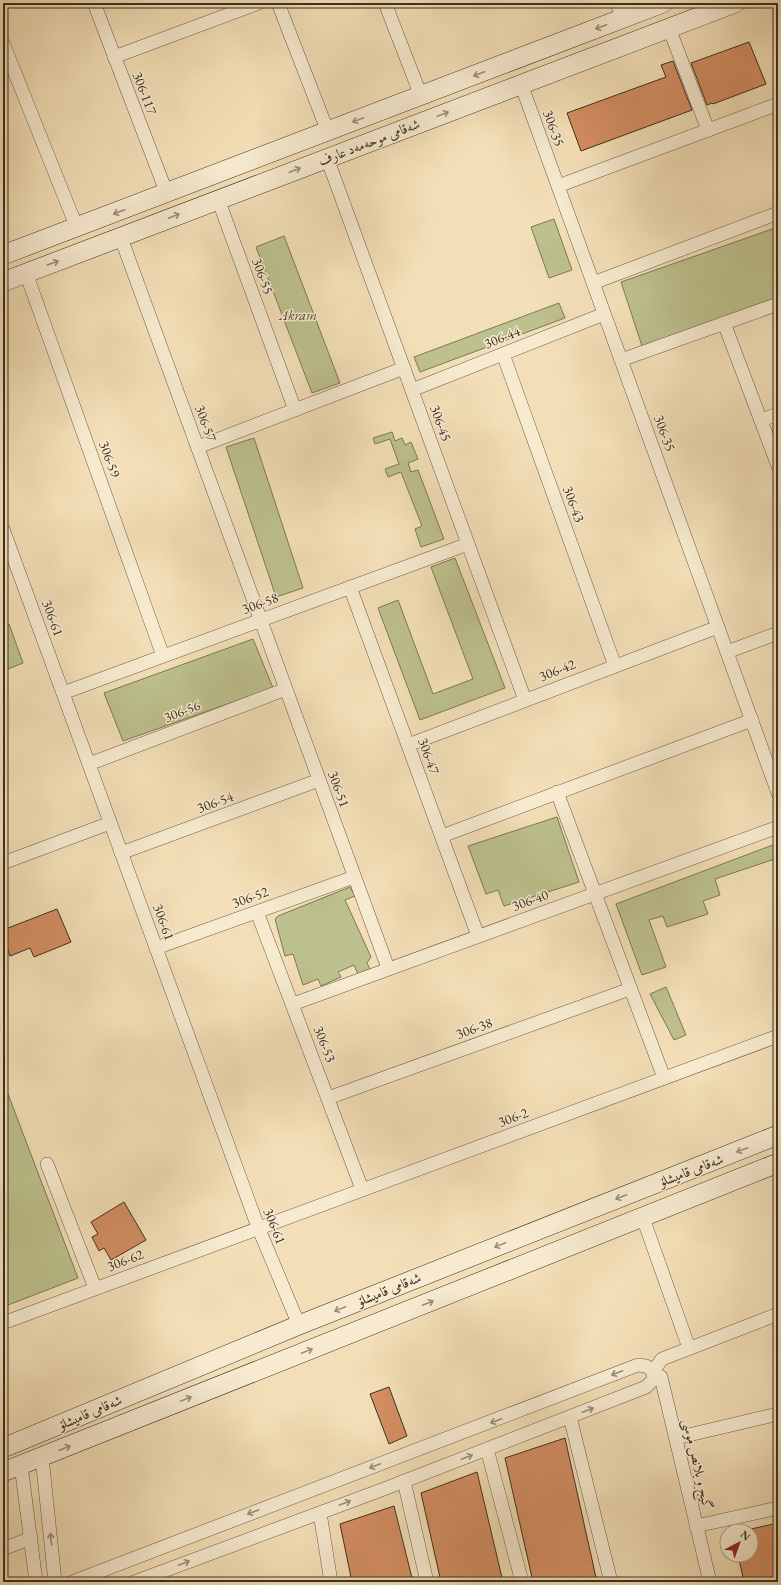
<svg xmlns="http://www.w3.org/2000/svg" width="781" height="1585" viewBox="0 0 781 1585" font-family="'EB Garamond',Amiri,serif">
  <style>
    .green { fill: #bdc18d; stroke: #7c7858 }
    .building { fill: #d38e62; stroke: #3c2e22 }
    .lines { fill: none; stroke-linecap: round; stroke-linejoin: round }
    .street-casing { stroke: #6a5a47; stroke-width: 14 }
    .secondary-casing { stroke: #3c2e22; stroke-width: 20 }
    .street { stroke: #f7ead0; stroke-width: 13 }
    .secondary { stroke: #f7ead0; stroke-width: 19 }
    .oneway { stroke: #9a8c79 }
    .labels { text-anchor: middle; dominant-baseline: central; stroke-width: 3; stroke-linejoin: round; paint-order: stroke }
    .street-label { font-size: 14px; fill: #3c2e22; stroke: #f7ead0 }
    .park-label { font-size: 14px; font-style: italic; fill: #564b37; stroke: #f7ead0 }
  </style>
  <rect width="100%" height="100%" fill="#f3dfb7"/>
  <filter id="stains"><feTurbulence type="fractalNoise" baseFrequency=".005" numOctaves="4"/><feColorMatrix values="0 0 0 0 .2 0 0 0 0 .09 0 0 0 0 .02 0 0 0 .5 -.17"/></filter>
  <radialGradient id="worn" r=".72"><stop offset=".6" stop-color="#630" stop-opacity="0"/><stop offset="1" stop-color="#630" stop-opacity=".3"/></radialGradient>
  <g class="green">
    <polygon points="554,219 572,270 549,278 531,227"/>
    <polygon points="778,227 778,297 642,346 621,282"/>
    <polygon points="284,236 340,383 312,393 256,247"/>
    <polygon points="559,303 565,318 420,372 414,357"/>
    <polygon points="392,432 395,441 402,438 405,445 411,442 418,459 408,463 411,472 418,470 444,539 421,547 415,529 422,526 401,472 388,477 385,469 399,464 390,439 375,444 373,438"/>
    <polygon points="254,438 303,588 276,597 226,447"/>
    <polygon points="455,558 505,688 420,720 378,608 398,600 433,694 473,679 431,567"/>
    <polygon points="9,624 23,663 3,671 3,626"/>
    <polygon points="253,639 273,688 123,741 104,693"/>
    <polygon points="557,817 579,882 504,906 498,890 486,894 468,846"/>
    <polygon points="778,843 778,858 715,879 720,895 703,901 708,914 667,927 663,916 649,920 666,967 642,975 616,904"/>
    <polygon points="350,887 355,896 345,900 371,957 367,963 371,971 358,974 354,965 338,972 341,977 321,986 318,979 303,985 293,954 285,956 275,919 278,916"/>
    <polygon points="666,987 686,1035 674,1040 650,994"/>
    <polygon points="3,1081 78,1278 3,1307"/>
  </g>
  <g class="building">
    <polygon points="749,42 766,84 713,104 712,103 707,105 691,63"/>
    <polygon points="673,61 692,110 581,151 567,113 666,77 661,65"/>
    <polygon points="57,909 71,942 34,957 30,948 10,956 3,937 3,930"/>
    <polygon points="124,1202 146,1240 111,1260 104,1248 99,1251 92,1237 98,1234 91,1222"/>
    <polygon points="389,1387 407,1436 389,1444 370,1394"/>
    <polygon points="565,1438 597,1582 533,1582 505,1458"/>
    <polygon points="477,1472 503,1582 441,1582 421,1493"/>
    <polygon points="394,1506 413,1582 352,1582 340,1524"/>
    <polygon points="778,1523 778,1582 744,1582 738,1555 751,1555 751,1529"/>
  </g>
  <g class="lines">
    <defs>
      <g id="street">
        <polyline points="94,3 167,194"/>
        <polyline points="278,3 328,132"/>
        <polyline points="385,3 421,96"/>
        <polyline points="617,3 623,19"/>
        <polyline points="669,28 708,130"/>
        <polyline points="3,43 77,228"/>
        <polyline points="114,57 259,3"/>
        <polyline points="521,84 778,793"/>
        <polyline points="327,158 525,700"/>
        <polyline points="558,186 778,104"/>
        <polyline points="218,199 295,410"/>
        <polyline points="121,238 388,968"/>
        <polyline points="26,273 163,656"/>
        <polyline points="593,283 778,213"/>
        <polyline points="724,323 778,466"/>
        <polyline points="503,354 615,666"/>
        <polyline points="621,360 778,304"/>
        <polyline points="412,390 604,314"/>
        <polyline points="761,420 778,414"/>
        <polyline points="198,447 404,368"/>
        <polyline points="3,529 258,1227 299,1325"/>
        <polyline points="350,587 478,936"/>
        <polyline points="727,652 778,633"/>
        <polyline points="63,693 468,544"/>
        <polyline points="408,745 718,627"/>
        <polyline points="89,764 286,689"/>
        <polyline points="557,792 664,1078"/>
        <polyline points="442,836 752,720"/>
        <polyline points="121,853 319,780"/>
        <polyline points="3,863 110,823"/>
        <polyline points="257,912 362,1189"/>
        <polyline points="156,948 354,877"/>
        <polyline points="293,1004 778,827"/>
        <polyline points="328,1098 630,989"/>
        <polyline points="47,1164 95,1288"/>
        <polyline points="643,1218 689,1348"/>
        <polyline points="3,1323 778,1036"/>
        <polyline points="570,1417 611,1582"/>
        <polyline points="676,1438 778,1414"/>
        <polyline points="487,1449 522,1582"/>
        <polyline points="42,1457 55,1582"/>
        <polyline points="21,1465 36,1582"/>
        <polyline points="404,1481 427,1582"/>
        <polyline points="320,1513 331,1582"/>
        <polyline points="696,1526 778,1508"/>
        <polyline points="3,1549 31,1538"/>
        <polyline points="72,1582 638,1365 646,1366 661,1377 710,1582"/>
        <polyline points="134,1582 384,1489 646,1387 653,1380 654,1370 662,1359 778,1314"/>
      </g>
      <g id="secondary">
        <polyline points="3,255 663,3"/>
        <polyline points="3,282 735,3"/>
        <polyline points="3,1448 299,1325 778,1135"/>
        <polyline points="3,1472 778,1163"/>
      </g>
    </defs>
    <use href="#street" class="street-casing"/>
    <use href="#secondary" class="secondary-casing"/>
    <use href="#street" class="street"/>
    <use href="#secondary" class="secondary"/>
  </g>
  <defs><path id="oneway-shaft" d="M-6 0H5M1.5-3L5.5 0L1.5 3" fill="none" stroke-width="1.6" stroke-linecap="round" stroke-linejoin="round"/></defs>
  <g class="oneway">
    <use href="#oneway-shaft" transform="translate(601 27) rotate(159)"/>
    <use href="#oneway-shaft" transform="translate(479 74) rotate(159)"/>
    <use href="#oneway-shaft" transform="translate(443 114) rotate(-21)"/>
    <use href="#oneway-shaft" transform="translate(358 120) rotate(159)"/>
    <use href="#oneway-shaft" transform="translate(295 170) rotate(-21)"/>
    <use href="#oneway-shaft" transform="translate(119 212) rotate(159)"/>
    <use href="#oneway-shaft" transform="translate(174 216) rotate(-22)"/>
    <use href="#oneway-shaft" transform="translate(53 263) rotate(-20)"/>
    <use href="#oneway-shaft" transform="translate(742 1150) rotate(159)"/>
    <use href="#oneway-shaft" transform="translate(621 1197) rotate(158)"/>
    <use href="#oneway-shaft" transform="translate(500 1245) rotate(158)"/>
    <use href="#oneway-shaft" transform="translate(428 1303) rotate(-22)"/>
    <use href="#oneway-shaft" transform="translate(340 1309) rotate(158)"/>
    <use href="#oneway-shaft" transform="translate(307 1351) rotate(-22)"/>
    <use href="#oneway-shaft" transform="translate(617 1373) rotate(159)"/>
    <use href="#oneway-shaft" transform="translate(186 1399) rotate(-22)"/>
    <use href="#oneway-shaft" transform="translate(588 1410) rotate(-21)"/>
    <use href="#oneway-shaft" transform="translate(496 1421) rotate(159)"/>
    <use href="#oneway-shaft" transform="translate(65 1448) rotate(-22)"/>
    <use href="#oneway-shaft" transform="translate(467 1457) rotate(-21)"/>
    <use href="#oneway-shaft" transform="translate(375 1466) rotate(159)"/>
    <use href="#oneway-shaft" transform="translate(345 1503) rotate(-20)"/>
    <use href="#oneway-shaft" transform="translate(253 1512) rotate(160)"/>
    <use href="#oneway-shaft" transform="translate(51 1539) rotate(-96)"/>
    <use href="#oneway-shaft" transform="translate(184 1563) rotate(-21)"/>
  </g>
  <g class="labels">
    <g class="street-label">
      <text transform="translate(145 93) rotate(69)">306-117</text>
      <text transform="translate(554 128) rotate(70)">306-35</text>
      <text transform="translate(369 142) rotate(-21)">شەقامی موحەمەد عارف</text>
      <text transform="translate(263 276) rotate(70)">306-55</text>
      <text transform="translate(502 337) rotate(-22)">306-44</text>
      <text transform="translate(206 423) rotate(70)">306-57</text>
      <text transform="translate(441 423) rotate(70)">306-45</text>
      <text transform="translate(665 433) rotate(70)">306-35</text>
      <text transform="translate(110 459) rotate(70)">306-59</text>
      <text transform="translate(574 504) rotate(70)">306-43</text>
      <text transform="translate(260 603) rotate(-20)">306-58</text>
      <text transform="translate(53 618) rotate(70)">306-61</text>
      <text transform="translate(557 670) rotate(-21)">306-42</text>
      <text transform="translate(182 711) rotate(-21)">306-56</text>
      <text transform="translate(429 756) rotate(70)">306-47</text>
      <text transform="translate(339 789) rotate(70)">306-51</text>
      <text transform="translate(215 802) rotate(-20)">306-54</text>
      <text transform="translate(250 897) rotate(-20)">306-52</text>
      <text transform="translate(530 900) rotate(-20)">306-40</text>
      <text transform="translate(164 922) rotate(70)">306-61</text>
      <text transform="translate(474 1028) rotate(-20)">306-38</text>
      <text transform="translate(325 1044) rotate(69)">306-53</text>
      <text transform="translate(513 1117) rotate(-20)">306-2</text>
      <text transform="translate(691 1170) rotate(-21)">شەقامی قامیشلۆ</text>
      <text transform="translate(275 1226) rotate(68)">306-61</text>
      <text transform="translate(125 1260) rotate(-21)">306-62</text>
      <text transform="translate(389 1289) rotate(-22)">شەقامی قامیشلۆ</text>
      <text transform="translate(90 1412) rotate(-23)">شەقامی قامیشلۆ</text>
      <text transform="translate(698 1464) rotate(77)">گيج و بلانص موسى</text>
    </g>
    <g class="park-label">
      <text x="298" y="315">Akram</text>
    </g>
  </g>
  <rect width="781" height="1585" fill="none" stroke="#f3dfb7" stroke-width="16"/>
  <rect x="4" y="4" width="773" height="1577" fill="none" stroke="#3c2e22" stroke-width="2"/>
  <rect x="8" y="8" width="765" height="1569" fill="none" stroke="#3c2e22"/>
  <g transform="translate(739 1543) rotate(41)"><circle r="19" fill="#f7ead0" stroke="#ac9f8a"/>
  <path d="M0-3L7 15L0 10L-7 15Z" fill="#8f2418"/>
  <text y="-6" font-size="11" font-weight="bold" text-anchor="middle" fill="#3c2e22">N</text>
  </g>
  <rect width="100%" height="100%" filter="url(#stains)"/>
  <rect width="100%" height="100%" fill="url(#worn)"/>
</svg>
